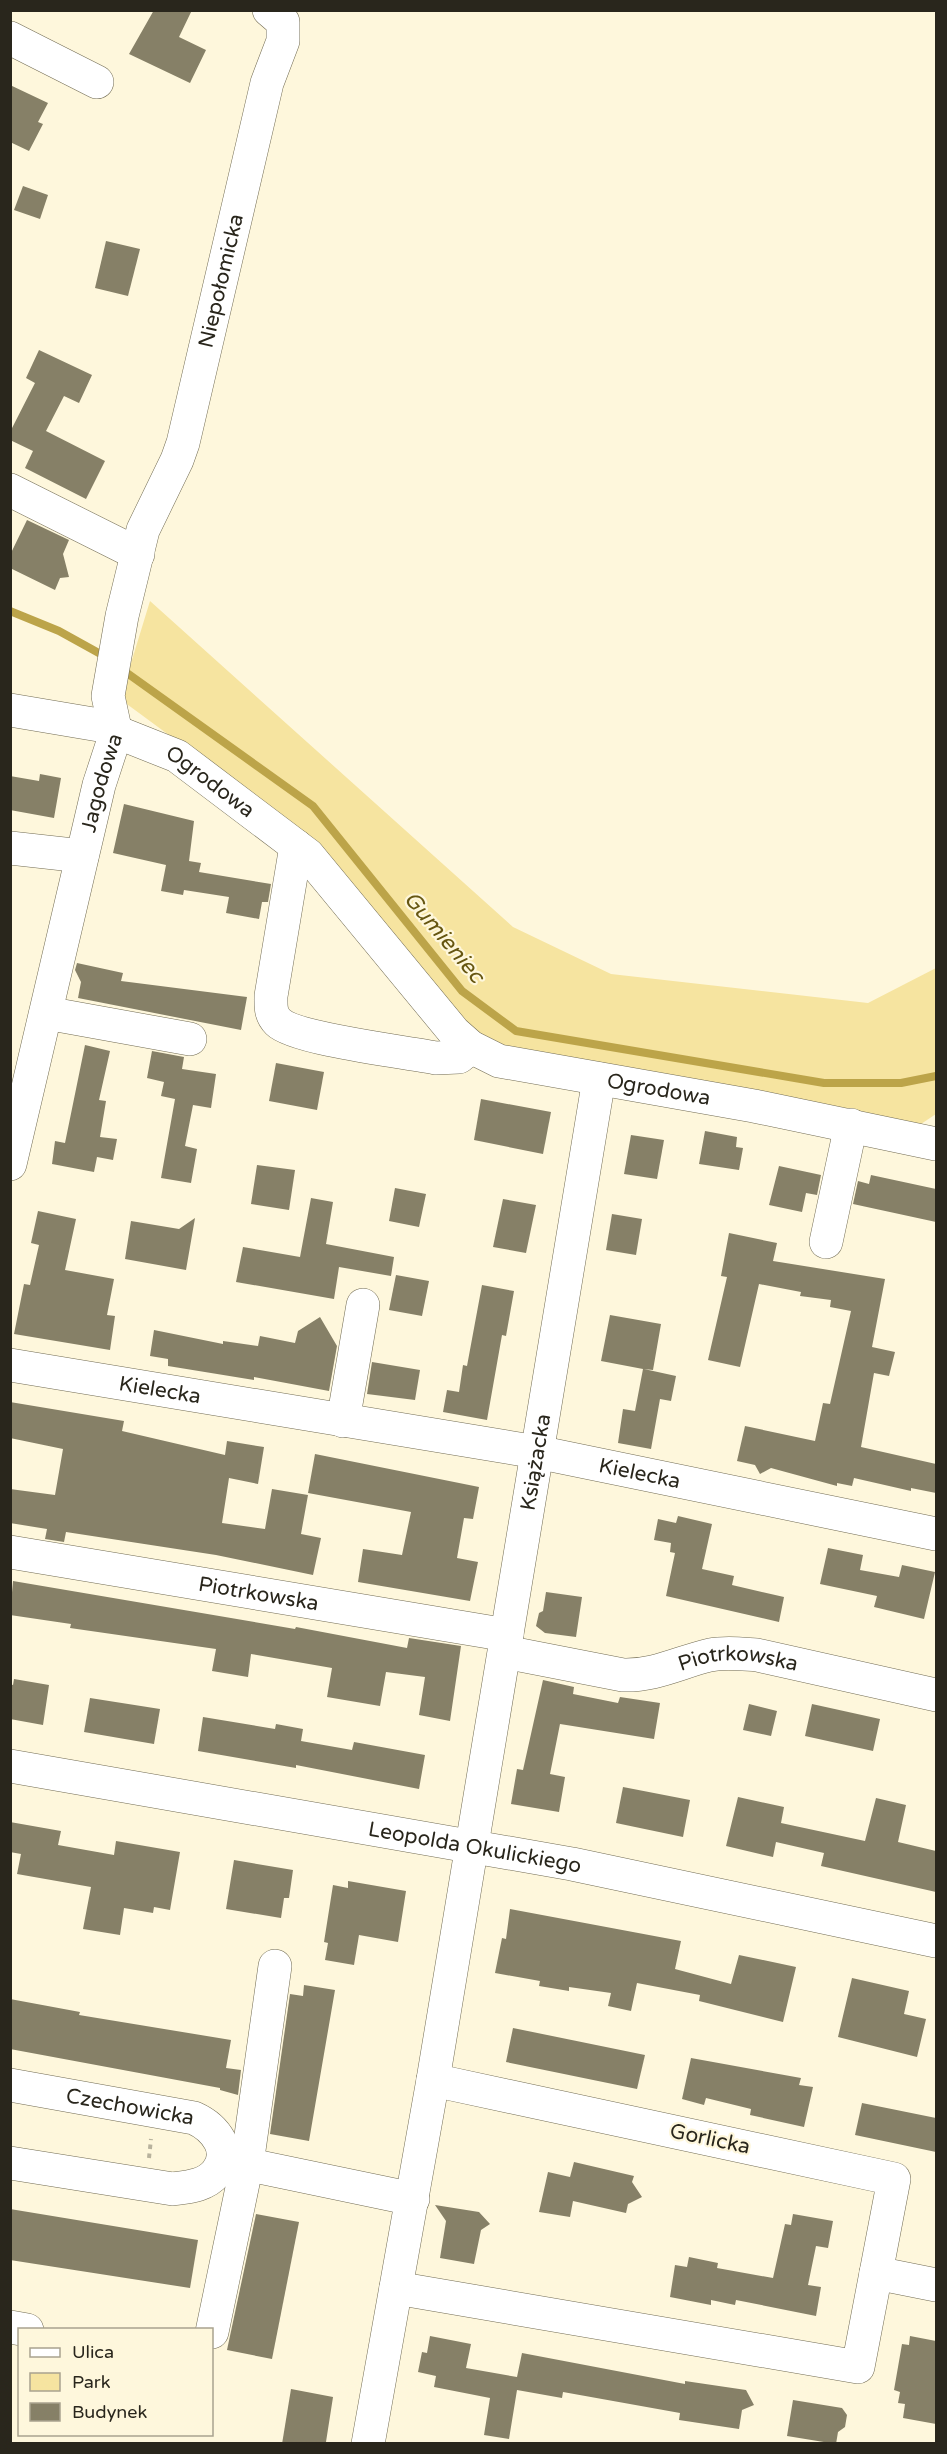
<svg xmlns="http://www.w3.org/2000/svg" width="947" height="2454" viewBox="0 0 947 2454" font-family="'Varela Round',sans-serif">
  <style>
    .green { fill: #f6e4a0 }
    .lines { fill: none; stroke-linecap: round; stroke-linejoin: round }
    .stream { stroke: #bca449; stroke-width: 8 }
    .building { fill: #868067 }
    .minor-casing { stroke: #726c54; stroke-width: 34 }
    .path { stroke: #b8b29d; stroke-width: 4; stroke-dasharray: 4.5 4.5; stroke-linecap: butt }
    .minor { stroke: #fff; stroke-width: 33 }
    .labels { text-anchor: middle; dominant-baseline: central; stroke-width: 4.5; stroke-linejoin: round; paint-order: stroke }
    .street-label { font-size: 21px; fill: #29261c; stroke: #fef7dc }
    .water-label { font-size: 22px; font-style: italic; fill: #665611; stroke: #fef7dc }
  </style>
  <rect width="100%" height="100%" fill="#fef7dc"/>
  <polygon class="green" points="150,601 513,927 611,974 868,1003 936,968 936,1114 912,1130 500,1047 471,1033 306,836 120,699"/>
  <g class="lines">
    <g class="stream">
      <polyline points="10,611 59,631 106,657"/>
      <polyline points="120,668 313,806 462,991 516,1031 824,1083 901,1083 936,1076"/>
    </g>
  </g>
  <g class="building">
    <polygon points="154,10 192,10 179,37 206,50 190,83 129,54"/>
    <polygon points="10,85 48,103 38,122 43,124 29,151 10,142"/>
    <polygon points="23,186 48,195 40,219 14,210"/>
    <polygon points="106,241 140,249 128,296 95,288"/>
    <polygon points="39,350 92,375 79,403 64,396 46,431 105,461 86,499 25,468 33,451 10,440 10,432 35,383 26,378"/>
    <polygon points="27,520 69,540 63,554 69,577 60,578 55,590 10,568 10,555"/>
    <polygon points="40,774 61,778 54,818 10,810 10,776 39,781"/>
    <polygon points="124,804 194,821 189,861 201,863 199,872 271,884 268,902 262,902 259,919 226,913 229,897 184,890 183,895 161,891 166,865 113,853"/>
    <polygon points="77,963 123,973 121,981 247,997 241,1030 78,998 81,982 75,970"/>
    <polygon points="85,1045 110,1051 99,1100 106,1101 100,1137 117,1139 113,1160 97,1157 94,1172 52,1164 55,1141 65,1143"/>
    <polygon points="152,1051 184,1057 182,1069 216,1074 211,1108 193,1105 185,1146 197,1149 191,1183 161,1178 175,1099 161,1096 164,1082 147,1078"/>
    <polygon points="276,1063 324,1072 317,1110 269,1101"/>
    <polygon points="481,1099 551,1112 543,1154 474,1140"/>
    <polygon points="705,1131 737,1137 736,1147 743,1148 739,1170 699,1164"/>
    <polygon points="631,1135 664,1140 657,1179 624,1174"/>
    <polygon points="257,1165 295,1170 289,1210 251,1204"/>
    <polygon points="779,1166 821,1175 817,1195 806,1193 802,1212 769,1205"/>
    <polygon points="871,1175 936,1189 936,1222 853,1204 858,1181 869,1184"/>
    <polygon points="395,1188 426,1194 419,1227 389,1221"/>
    <polygon points="311,1198 333,1202 326,1244 394,1257 391,1276 339,1267 334,1299 236,1282 243,1247 300,1257"/>
    <polygon points="503,1199 536,1205 526,1253 493,1247"/>
    <polygon points="38,1211 76,1219 65,1270 114,1279 107,1315 115,1316 110,1350 14,1334 24,1284 30,1285 39,1245 31,1243"/>
    <polygon points="612,1214 642,1219 636,1255 606,1250"/>
    <polygon points="195,1218 186,1270 125,1259 131,1221 179,1229"/>
    <polygon points="729,1233 777,1243 773,1261 885,1279 872,1347 895,1352 889,1376 874,1373 861,1447 936,1464 936,1493 911,1488 911,1491 854,1478 852,1486 837,1483 837,1486 771,1468 760,1474 755,1465 737,1461 745,1426 815,1441 823,1403 830,1404 851,1311 830,1307 831,1300 800,1296 801,1292 759,1284 740,1367 708,1360 727,1277 721,1276"/>
    <polygon points="396,1275 429,1281 422,1316 389,1310"/>
    <polygon points="482,1285 514,1291 506,1336 502,1335 487,1420 443,1412 447,1390 459,1392 463,1365 467,1366"/>
    <polygon points="610,1315 661,1324 653,1370 644,1369 676,1376 671,1401 660,1399 651,1449 618,1443 623,1409 635,1411 643,1369 601,1361"/>
    <polygon points="320,1317 337,1346 329,1391 254,1377 254,1380 168,1366 168,1359 150,1356 154,1330 223,1344 223,1341 258,1346 260,1336 295,1343 298,1331"/>
    <polygon points="372,1362 420,1370 415,1400 367,1394"/>
    <polygon points="10,1402 124,1421 122,1431 225,1455 227,1441 264,1447 258,1484 229,1478 222,1523 265,1529 272,1489 308,1495 301,1534 321,1538 313,1575 216,1555 66,1532 64,1542 45,1539 47,1529 10,1523 10,1489 55,1495 63,1449 10,1438"/>
    <polygon points="315,1454 479,1487 473,1519 464,1518 457,1558 478,1562 470,1601 358,1582 363,1549 402,1555 411,1512 308,1493"/>
    <polygon points="678,1516 712,1524 702,1569 734,1576 732,1585 784,1597 779,1622 666,1596 675,1553 670,1552 671,1543 654,1540 658,1519 676,1523"/>
    <polygon points="828,1548 863,1555 860,1570 899,1577 902,1565 935,1572 924,1619 874,1607 877,1596 820,1584"/>
    <polygon points="13,1581 295,1629 296,1627 407,1648 409,1638 461,1646 450,1721 419,1715 425,1677 386,1672 380,1706 327,1697 332,1668 251,1654 248,1677 212,1671 216,1649 70,1628 71,1624 10,1615"/>
    <polygon points="546,1592 582,1597 576,1637 545,1633 536,1626 539,1613 543,1611"/>
    <polygon points="14,1679 49,1685 43,1725 10,1719 10,1684 13,1685"/>
    <polygon points="543,1680 574,1687 573,1694 618,1703 620,1697 660,1703 654,1739 560,1724 550,1774 565,1777 559,1812 511,1804 517,1769 523,1770"/>
    <polygon points="90,1698 160,1709 154,1744 84,1732"/>
    <polygon points="749,1704 777,1711 771,1736 743,1730"/>
    <polygon points="812,1704 880,1719 873,1751 805,1736"/>
    <polygon points="203,1717 275,1729 276,1724 303,1729 301,1741 352,1750 354,1742 425,1755 419,1789 296,1765 296,1768 198,1751"/>
    <polygon points="623,1787 690,1800 683,1837 616,1823"/>
    <polygon points="738,1797 784,1807 781,1823 865,1841 876,1798 906,1805 898,1842 936,1851 936,1892 821,1866 824,1853 776,1842 773,1857 726,1846"/>
    <polygon points="10,1822 61,1831 58,1845 114,1855 116,1841 180,1852 170,1910 154,1907 153,1913 124,1908 120,1935 83,1929 91,1887 17,1874 21,1854 10,1852"/>
    <polygon points="234,1860 293,1870 289,1898 284,1898 281,1918 226,1909"/>
    <polygon points="348,1881 406,1891 398,1942 359,1935 354,1965 325,1960 328,1943 324,1942 333,1885 348,1888"/>
    <polygon points="510,1909 681,1941 675,1969 731,1984 739,1955 796,1967 783,2022 699,2001 700,1995 637,1983 631,2011 608,2006 611,1993 569,1987 569,1991 539,1986 540,1981 495,1973 502,1938 506,1939"/>
    <polygon points="852,1978 909,1991 904,2014 926,2019 917,2057 838,2037"/>
    <polygon points="304,1985 335,1990 309,2141 270,2134 290,1994 303,1996"/>
    <polygon points="10,1999 80,2012 79,2015 231,2040 226,2068 241,2070 238,2095 220,2090 220,2088 10,2049"/>
    <polygon points="513,2028 645,2055 637,2089 506,2062"/>
    <polygon points="691,2058 801,2078 799,2085 813,2087 804,2127 750,2115 751,2109 706,2098 704,2105 682,2099"/>
    <polygon points="862,2103 936,2118 936,2152 855,2135"/>
    <polygon points="574,2162 634,2176 632,2182 642,2197 628,2204 626,2213 573,2201 570,2217 539,2212 548,2172 570,2177"/>
    <polygon points="435,2205 479,2212 490,2224 481,2230 474,2264 440,2258 446,2221"/>
    <polygon points="10,2209 198,2240 190,2288 10,2260"/>
    <polygon points="256,2214 299,2222 272,2359 227,2350"/>
    <polygon points="793,2214 833,2221 828,2248 816,2246 808,2285 821,2287 816,2316 736,2300 735,2305 711,2300 711,2305 670,2297 675,2265 687,2267 689,2257 718,2263 717,2268 773,2278 785,2224 791,2225"/>
    <polygon points="430,2336 471,2344 466,2368 517,2377 522,2353 685,2384 685,2381 746,2390 754,2405 742,2410 739,2429 679,2420 680,2413 563,2392 562,2398 517,2390 509,2439 484,2435 490,2398 434,2387 436,2376 418,2372 422,2352 427,2353"/>
    <polygon points="910,2336 936,2341 936,2424 903,2418 905,2404 898,2403 900,2392 894,2390 902,2344 909,2345"/>
    <polygon points="291,2389 333,2397 326,2442 282,2444"/>
    <polygon points="793,2400 842,2408 847,2415 845,2427 838,2432 836,2444 787,2436"/>
  </g>
  <g class="lines">
    <defs>
      <g id="minor">
        <polyline points="10,38 97,82"/>
        <polyline points="10,490 138,554"/>
        <path id="s1" d="M10 710 99 725 177 756 308 855 454 1032 471 1047 499 1061 754 1106 936 1144"/>
        <path d="M296 846 271 996C271 1006 270 1014 278 1022 295 1039 406 1052 436 1058L459 1057 471 1047"/>
        <polyline points="10,848 82,856"/>
        <polyline points="46,1013 190,1039"/>
        <path id="s2" d="M10 1164 99 785 116 733 108 696 122 616 143 530 177 460 183 443 267 83 283 41V22L269 10"/>
        <polyline points="826,1242 851,1125"/>
        <path id="s3" d="M10 1365 537 1452 936 1534"/>
        <polyline points="343,1421 363,1305"/>
        <path id="s4" d="M10 1552 507 1635"/>
        <path id="s5" d="M505 1652 623 1675C655 1676 680 1662 710 1655 726 1652 741 1654 757 1655L936 1695"/>
        <path id="s6" d="M10 1766 572 1864 936 1941"/>
        <path id="s7" d="M10 2085 194 2118C214 2127 235 2151 216 2173 205 2186 188 2187 173 2189L10 2163"/>
        <polyline points="226,2160 413,2199"/>
        <polyline points="876,2273 936,2285"/>
        <polyline points="396,2288 858,2367 894,2179 433,2080"/>
        <polyline points="10,2327 27,2330"/>
        <polyline points="212,2332 247,2164 275,1966"/>
        <path id="s8" d="M368 2444 433 2080 599 1079"/>
      </g>
    </defs>
    <use href="#minor" class="minor-casing"/>
    <polyline class="path" points="149,2158 151,2139"/>
    <use href="#minor" class="minor"/>
  </g>
  <g class="labels">
    <g class="street-label">
      <text stroke="none"><textPath href="#s2" startOffset="914">Niepołomicka</textPath></text>
      <text stroke="none"><textPath href="#s2" startOffset="392">Jagodowa</textPath></text>
      <text stroke="none"><textPath href="#s1" startOffset="216">Ogrodowa</textPath></text>
      <text stroke="none"><textPath href="#s1" startOffset="784">Ogrodowa</textPath></text>
      <text stroke="none"><textPath href="#s3" startOffset="152">Kielecka</textPath></text>
      <text stroke="none"><textPath href="#s8" startOffset="996">Książacka</textPath></text>
      <text stroke="none"><textPath href="#s3" startOffset="639">Kielecka</textPath></text>
      <text stroke="none"><textPath href="#s4" startOffset="252">Piotrkowska</textPath></text>
      <text stroke="none"><textPath href="#s5" startOffset="238">Piotrkowska</textPath></text>
      <text stroke="none"><textPath href="#s6" startOffset="472">Leopolda Okulickiego</textPath></text>
      <text stroke="none"><textPath href="#s7" startOffset="122">Czechowicka</textPath></text>
      <text transform="translate(710 2139) rotate(12)">Gorlicka</text>
    </g>
    <g class="water-label">
      <text transform="translate(444 937) rotate(50)">Gumieniec</text>
    </g>
  </g>
  <rect width="947" height="2454" fill="none" stroke="#29261c" stroke-width="24"/>
  <rect x="18" y="2328" width="195" height="108" fill="#fef7dc" stroke="#a9a38f" stroke-width="1.5"/>
  <rect x="30" y="2348" width="30" height="9" fill="#ffffff" stroke="#a9a38f" stroke-width="1.5"/>
  <text x="72" y="2358" font-size="18" fill="#29261c">Ulica</text>
  <rect x="30" y="2373" width="30" height="18" fill="#f6e4a0" stroke="#a9a38f" stroke-width="1.5"/>
  <text x="72" y="2388" font-size="18" fill="#29261c">Park</text>
  <rect x="30" y="2403" width="30" height="18" fill="#868067" stroke="#a9a38f" stroke-width="1.5"/>
  <text x="72" y="2418" font-size="18" fill="#29261c">Budynek</text>
</svg>
